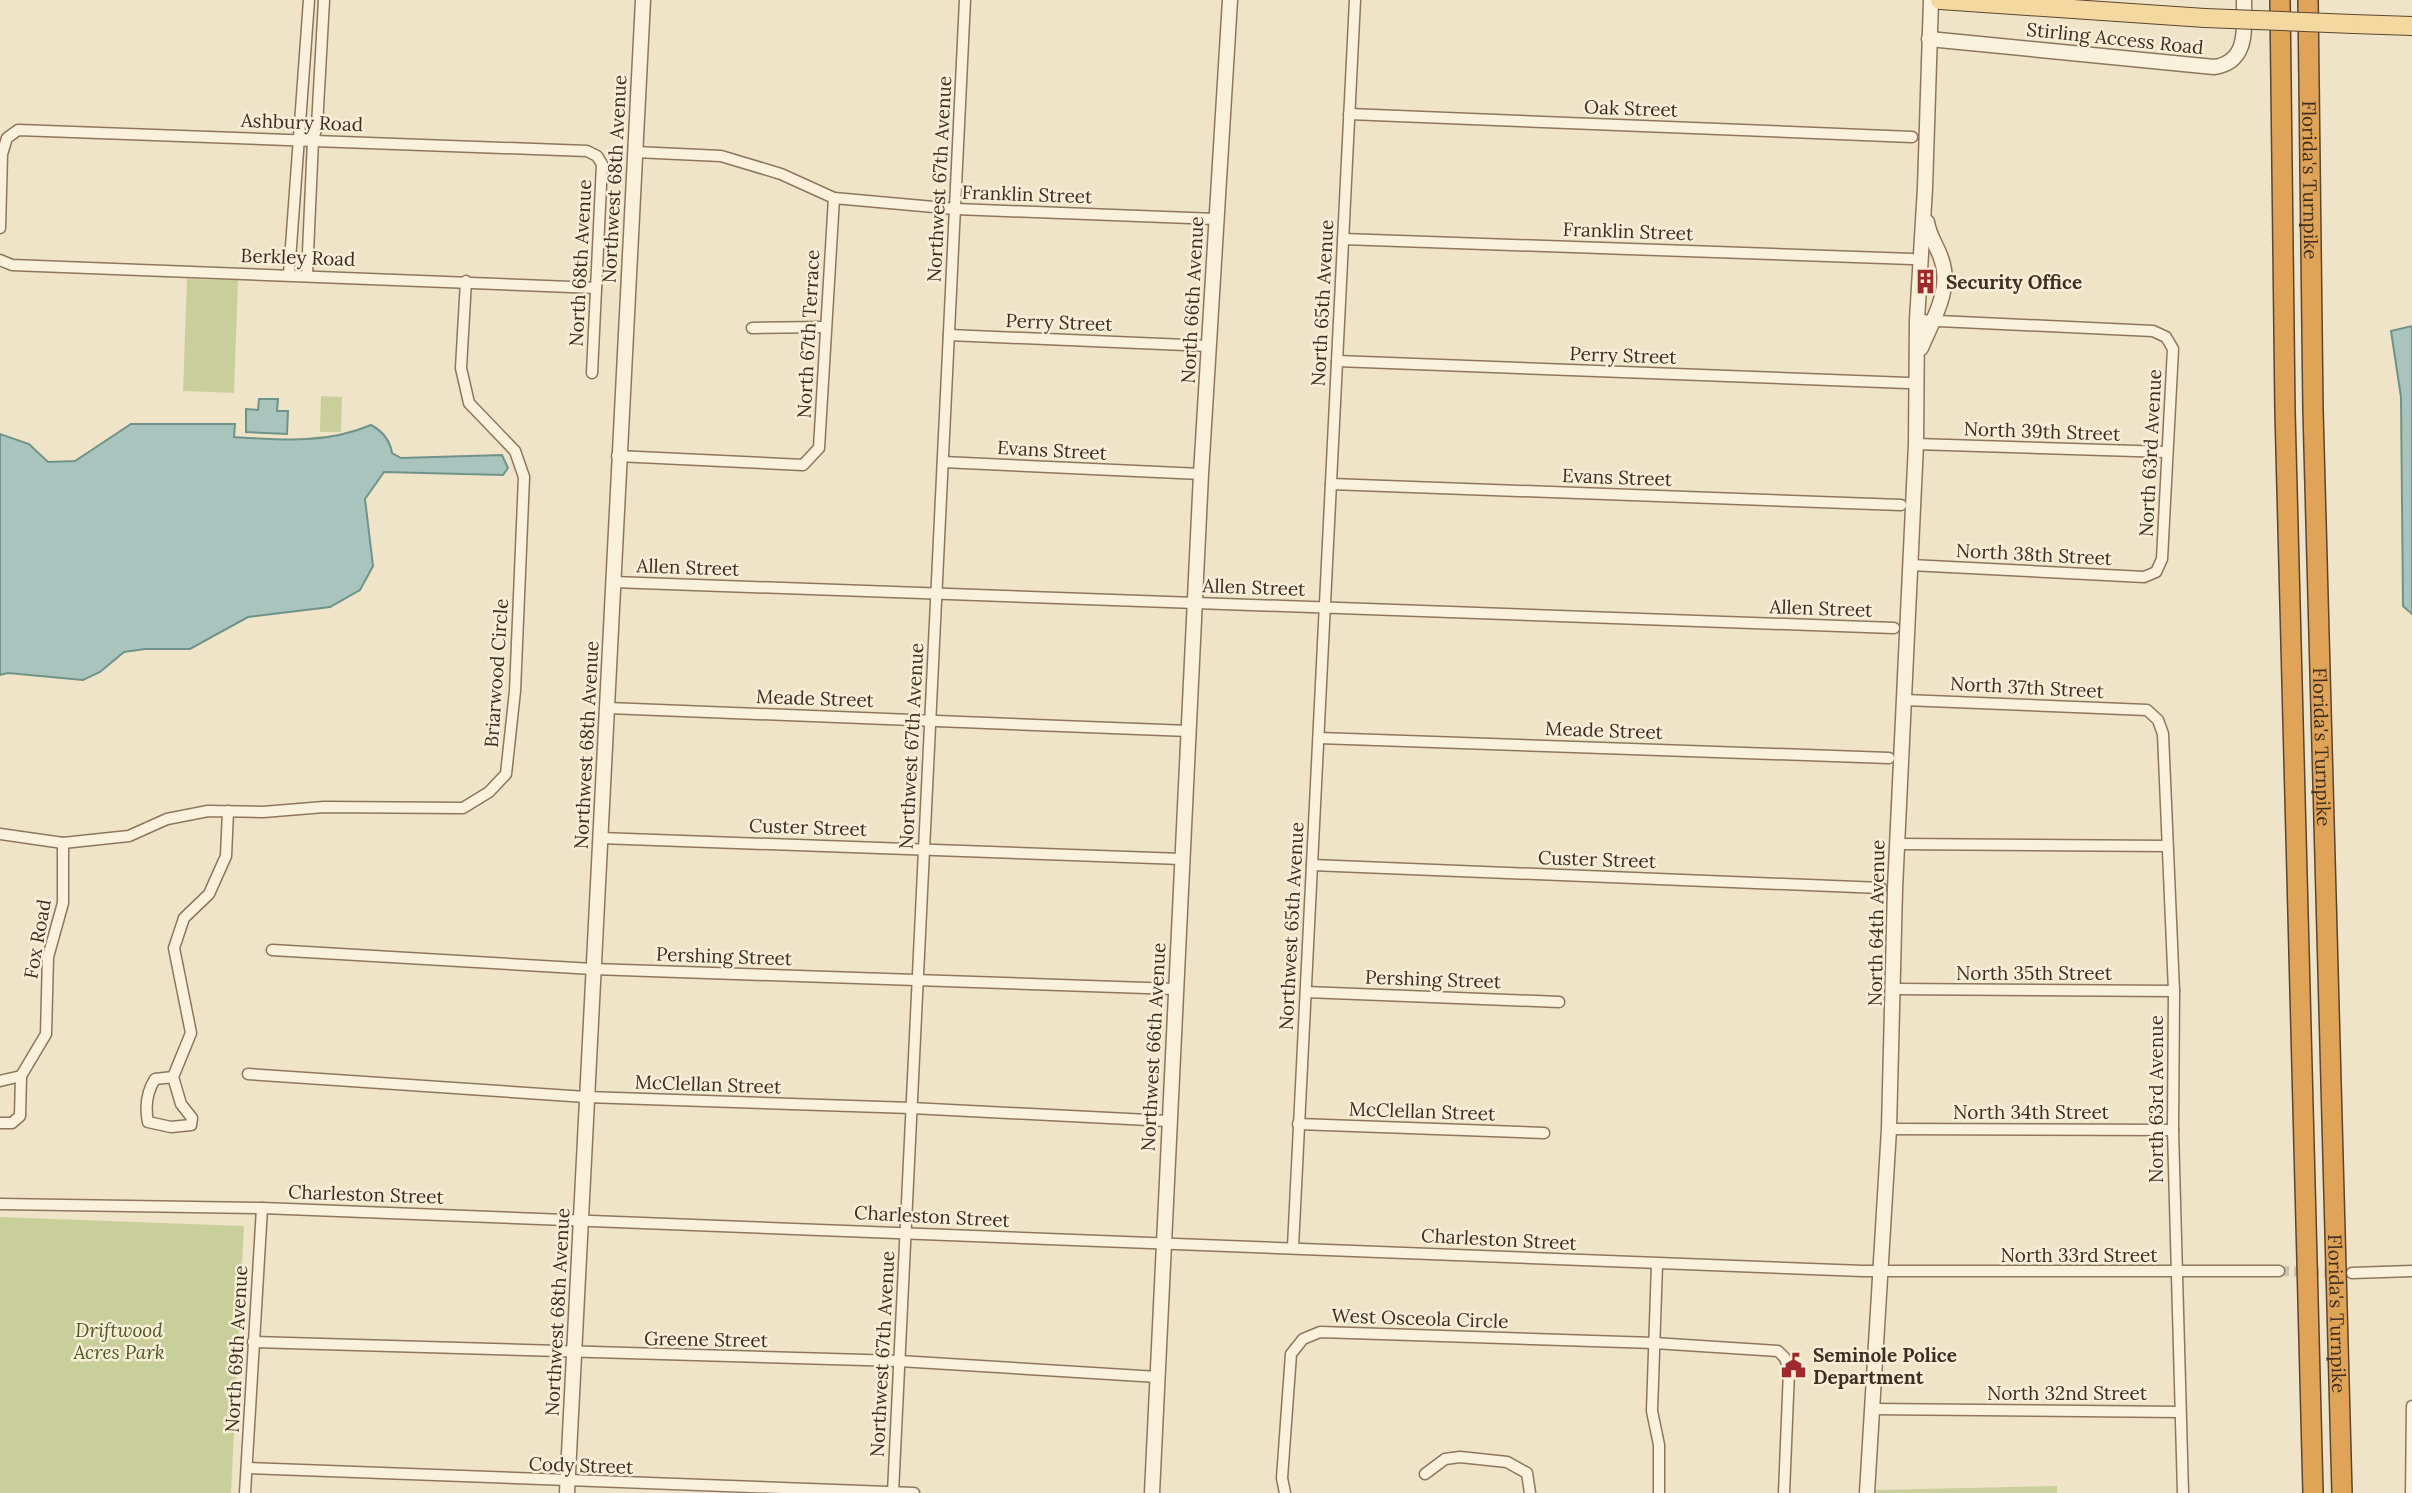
<svg xmlns="http://www.w3.org/2000/svg" width="2412" height="1493" viewBox="0 0 2412 1493" font-family="Lora,serif">
  <style>
    .green { fill: #c9cf9b }
    .water { fill: #a9c4bc; stroke: #6f938a; stroke-width: 2 }
    .lines { fill: none; stroke-linecap: round; stroke-linejoin: round }
    .minor-tunnel { stroke: #ccc0a6; stroke-width: 10; stroke-dasharray: 10 5; stroke-linecap: butt }
    .minor-casing { stroke: #8d765c; stroke-width: 13 }
    .tertiary-casing { stroke: #8d765c; stroke-width: 17 }
    .primary-casing { stroke: #5b4430; stroke-width: 20 }
    .motorway-casing { stroke: #5b4430; stroke-width: 22 }
    .minor { stroke: #faf1dc; stroke-width: 10 }
    .tertiary { stroke: #faf1dc; stroke-width: 14 }
    .primary { stroke: #f3d9a0; stroke-width: 18 }
    .motorway { stroke: #e0a458; stroke-width: 19 }
    .primary-bridge-casing { stroke: #5b4430; stroke-width: 20; stroke-linecap: butt }
    .primary-bridge { stroke: #f3d9a0; stroke-width: 18 }
    .labels { text-anchor: middle; dominant-baseline: central; stroke-width: 5; stroke-linejoin: round; paint-order: stroke }
    .street-label { font-size: 19px; fill: #3d2e20; stroke: #f7eed8 }
    .poi-label { font-size: 19px; font-weight: bold; fill: #3d2e20; stroke: #f7eed8; text-anchor: start }
    .park-label { font-size: 19px; font-style: italic; fill: #4d5a26; stroke: #f7eed8 }
  </style>
  <rect width="100%" height="100%" fill="#f0e4c8"/>
  <g class="green">
    <polygon points="187,279 238,280 234,393 183,391"/>
    <polygon points="321,396 342,397 341,432 320,432"/>
    <polygon points="0,1217 244,1226 231,1493 0,1493"/>
    <polygon points="2057,1486 2057,1493 1876,1493 1876,1490"/>
  </g>
  <g class="water">
    <polygon points="2412,326 2412,614 2403,606 2401,397 2391,331"/>
    <polygon points="259,399 278,399 277,411 288,411 287,434 246,432 246,409 258,410"/>
    <path d="M131 424H235L234 437C281 440 327 444 371 425 382 431 390 440 392 453L401 458 502 455 508 468 503 475 384 472 365 499 373 566 360 590 330 607 248 617 190 649H145L124 652 100 672 83 680 8 673 0 675V434L29 444 48 462 75 461Z"/>
  </g>
  <g class="lines">
    <polyline class="minor-tunnel" points="2279,1271 2339,1273"/>
    <defs>
      <g id="minor">
        <polyline points="1349,114 1912,137"/>
        <polyline points="635,152 721,156 781,174 834,198 956,209 1216,219"/>
        <polyline points="0,228 2,154 7,138 18,130 587,151 597,156 602,164 592,373"/>
        <polyline points="1343,239 1912,259"/>
        <polyline points="0,260 12,265 596,288"/>
        <polyline points="289,274 309,0"/>
        <polyline points="307,275 313,140 317,126 324,0"/>
        <polyline points="752,328 824,327"/>
        <polyline points="949,335 1209,346"/>
        <polyline points="1337,361 1908,383"/>
        <polyline points="1916,444 2167,452"/>
        <polyline points="617,456 803,465 819,448 834,198"/>
        <polyline points="943,462 1201,474"/>
        <polyline points="1331,484 1901,505"/>
        <polyline points="1910,565 2144,577 2156,572 2162,559 2173,349 2166,337 2153,331 1917,320"/>
        <polyline points="613,582 1894,628"/>
        <polyline points="1905,700 2147,710 2158,720 2163,734 2174,991 2173,1130 2183,1493"/>
        <polyline points="608,708 1189,731"/>
        <polyline points="1319,738 1889,758"/>
        <polyline points="0,834 63,843 129,836 167,819 208,811 263,812 324,807 463,808 489,792 506,774 515,691 524,477 515,451 469,403 461,368 466,281"/>
        <polyline points="600,838 1182,859"/>
        <polyline points="1897,844 2167,846"/>
        <polyline points="1312,865 1881,888"/>
        <polyline points="272,950 593,969 1175,989"/>
        <polyline points="1894,989 2174,991"/>
        <polyline points="1306,992 1559,1002"/>
        <polyline points="248,1074 586,1097 911,1108 1168,1121"/>
        <path d="M173 1077 155 1079C146 1093 145 1107 148 1122L171 1127 191 1125 192 1118 181 1104 173 1077 191 1033 174 948 184 918 209 894 226 856 228 811"/>
        <polyline points="0,1081 21,1076"/>
        <polyline points="0,1123 12,1123 20,1116 21,1076 46,1034 48,957 63,903 63,843"/>
        <polyline points="1298,1124 1544,1133"/>
        <polyline points="1889,1129 2173,1130"/>
        <polyline points="0,1204 262,1208 1863,1271 2279,1271"/>
        <polyline points="1293,1247 1355,0"/>
        <polyline points="1657,1264 1652,1411 1659,1445 1659,1493"/>
        <polyline points="2352,1273 2412,1271"/>
        <polyline points="253,1342 899,1361 1158,1377"/>
        <polyline points="1871,1409 2180,1412"/>
        <polyline points="247,1468 914,1493"/>
        <polyline points="1425,1474 1445,1459 1460,1457 1507,1462 1527,1473 1530,1493"/>
        <polyline points="245,1493 262,1208"/>
        <polyline points="893,1493 965,0"/>
        <polyline points="1285,1493 1282,1478 1291,1354 1303,1339 1320,1332 1654,1343 1778,1351 1785,1358 1789,1371 1784,1493"/>
        <polyline points="2411,1493 2412,1406"/>
      </g>
      <g id="tertiary">
        <path d="M1929 39 2214 67C2249 62 2244 28 2244 0"/>
        <path d="M1921 348C1932 321 1953 289 1941 258 1937 246 1929 236 1927 222"/>
        <polyline points="567,1493 643,0"/>
        <polyline points="1152,1493 1201,474 1230,0"/>
        <polyline points="1867,1493 1889,1129 1895,889 1916,444 1917,320 1925,188 1931,0"/>
      </g>
      <g id="primary">
        <polyline points="1940,0 2205,18"/>
        <polyline points="2353,24 2412,26"/>
      </g>
      <g id="motorway">
        <polyline points="2280,0 2285,411 2313,1493"/>
        <path id="s1" d="M2308 0 2313 410 2342 1493"/>
      </g>
    </defs>
    <use href="#minor" class="minor-casing"/>
    <use href="#tertiary" class="tertiary-casing"/>
    <use href="#primary" class="primary-casing"/>
    <use href="#motorway" class="motorway-casing"/>
    <use href="#minor" class="minor"/>
    <use href="#tertiary" class="tertiary"/>
    <use href="#primary" class="primary"/>
    <use href="#motorway" class="motorway"/>
    <defs>
      <polyline id="primary-bridge" points="2205,18 2353,24"/>
    </defs>
    <use href="#primary-bridge" class="primary-bridge-casing"/>
    <use href="#primary-bridge" class="primary-bridge"/>
  </g>
  <defs>
    <symbol id="building-bare" viewBox="-9 -9 18 18"><path d="M-4-6H4V6H1V3H-1V6H-4ZM-2.5-4.3h1.7v1.8h-1.7ZM.8-4.3h1.7v1.8H.8ZM-2.5-1h1.7V.8h-1.7ZM.8-1h1.7V.8H.8Z" fill="#9e2a2b" stroke="#f7eed8" stroke-width="2.5" paint-order="stroke"/></symbol>
    <symbol id="civic-bare" viewBox="-9 -9 18 18"><path d="M-.6-6.5H3V-4.5H.6V-3L4-1V1h2V6H-6V1h2V-1L-.6-3ZM-1.2 2.5V6h2.4V2.5Z" fill="#9e2a2b" stroke="#f7eed8" stroke-width="2.5" paint-order="stroke"/></symbol>
  </defs>
  <g fill-rule="evenodd">
    <use href="#building-bare" x="1908" y="264" width="35" height="35"/>
    <use href="#civic-bare" x="1776" y="1348" width="35" height="35"/>
  </g>
  <g class="labels">
    <g class="street-label">
      <text transform="translate(2115 38) rotate(6)">Stirling Access Road</text>
      <text transform="translate(1631 108) rotate(2)">Oak Street</text>
      <text transform="translate(302 122) rotate(2)">Ashbury Road</text>
      <text transform="translate(614 179) rotate(-87)">Northwest 68th Avenue</text>
      <text transform="translate(939 179) rotate(-87)">Northwest 67th Avenue</text>
      <text stroke="none"><textPath href="#s1" startOffset="180">Florida's Turnpike</textPath></text>
      <text transform="translate(1027 194) rotate(2)">Franklin Street</text>
      <text transform="translate(1628 231) rotate(2)">Franklin Street</text>
      <text transform="translate(298 257) rotate(2)">Berkley Road</text>
      <text transform="translate(580 263) rotate(-87)">North 68th Avenue</text>
      <text transform="translate(1192 300) rotate(-87)">North 66th Avenue</text>
      <text transform="translate(1322 303) rotate(-87)">North 65th Avenue</text>
      <text transform="translate(1059 322) rotate(2)">Perry Street</text>
      <text transform="translate(808 334) rotate(-87)">North 67th Terrace</text>
      <text transform="translate(1623 355) rotate(2)">Perry Street</text>
      <text transform="translate(2042 431) rotate(2)">North 39th Street</text>
      <text transform="translate(1052 450) rotate(3)">Evans Street</text>
      <text transform="translate(2150 453) rotate(-87)">North 63rd Avenue</text>
      <text transform="translate(1617 477) rotate(2)">Evans Street</text>
      <text transform="translate(2034 554) rotate(3)">North 38th Street</text>
      <text transform="translate(688 567) rotate(2)">Allen Street</text>
      <text transform="translate(1254 587) rotate(2)">Allen Street</text>
      <text transform="translate(1821 608) rotate(2)">Allen Street</text>
      <text transform="translate(496 673) rotate(-86)">Briarwood Circle</text>
      <text transform="translate(2027 687) rotate(3)">North 37th Street</text>
      <text transform="translate(815 698) rotate(2)">Meade Street</text>
      <text transform="translate(1604 730) rotate(2)">Meade Street</text>
      <text transform="translate(586 745) rotate(-87)">Northwest 68th Avenue</text>
      <text transform="translate(911 746) rotate(-87)">Northwest 67th Avenue</text>
      <text stroke="none"><textPath href="#s1" startOffset="747">Florida's Turnpike</textPath></text>
      <text transform="translate(808 827) rotate(2)">Custer Street</text>
      <text transform="translate(1597 859) rotate(2)">Custer Street</text>
      <text transform="translate(1876 923) rotate(-89)">North 64th Avenue</text>
      <text transform="translate(1291 926) rotate(-87)">Northwest 65th Avenue</text>
      <text transform="translate(37 939) rotate(-80)">Fox Road</text>
      <text transform="translate(724 956) rotate(2)">Pershing Street</text>
      <text x="2034" y="973">North 35th Street</text>
      <text transform="translate(1433 979) rotate(2)">Pershing Street</text>
      <text transform="translate(1153 1047) rotate(-87)">Northwest 66th Avenue</text>
      <text transform="translate(708 1084) rotate(2)">McClellan Street</text>
      <text transform="translate(2156 1099) rotate(-90)">North 63rd Avenue</text>
      <text transform="translate(1422 1111) rotate(2)">McClellan Street</text>
      <text x="2031" y="1112">North 34th Street</text>
      <text transform="translate(366 1194) rotate(2)">Charleston Street</text>
      <text transform="translate(932 1216) rotate(3)">Charleston Street</text>
      <text transform="translate(1499 1239) rotate(3)">Charleston Street</text>
      <text x="2079" y="1255">North 33rd Street</text>
      <text transform="translate(557 1312) rotate(-87)">Northwest 68th Avenue</text>
      <text stroke="none"><textPath href="#s1" startOffset="1314">Florida's Turnpike</textPath></text>
      <text transform="translate(1420 1318) rotate(2)">West Osceola Circle</text>
      <text transform="translate(706 1339) rotate(1)">Greene Street</text>
      <text transform="translate(236 1349) rotate(-87)">North 69th Avenue</text>
      <text transform="translate(882 1354) rotate(-87)">Northwest 67th Avenue</text>
      <text x="2067" y="1393">North 32nd Street</text>
      <text transform="translate(581 1465) rotate(2)">Cody Street</text>
    </g>
    <g class="poi-label">
      <text x="1946" y="282">Security Office</text>
      <text x="1813" y="1355">Seminole Police<tspan x="1813" dy="22">Department</tspan></text>
    </g>
    <g class="park-label">
      <text x="119" y="1330">Driftwood<tspan x="119" dy="22">Acres Park</tspan></text>
    </g>
  </g>
</svg>
